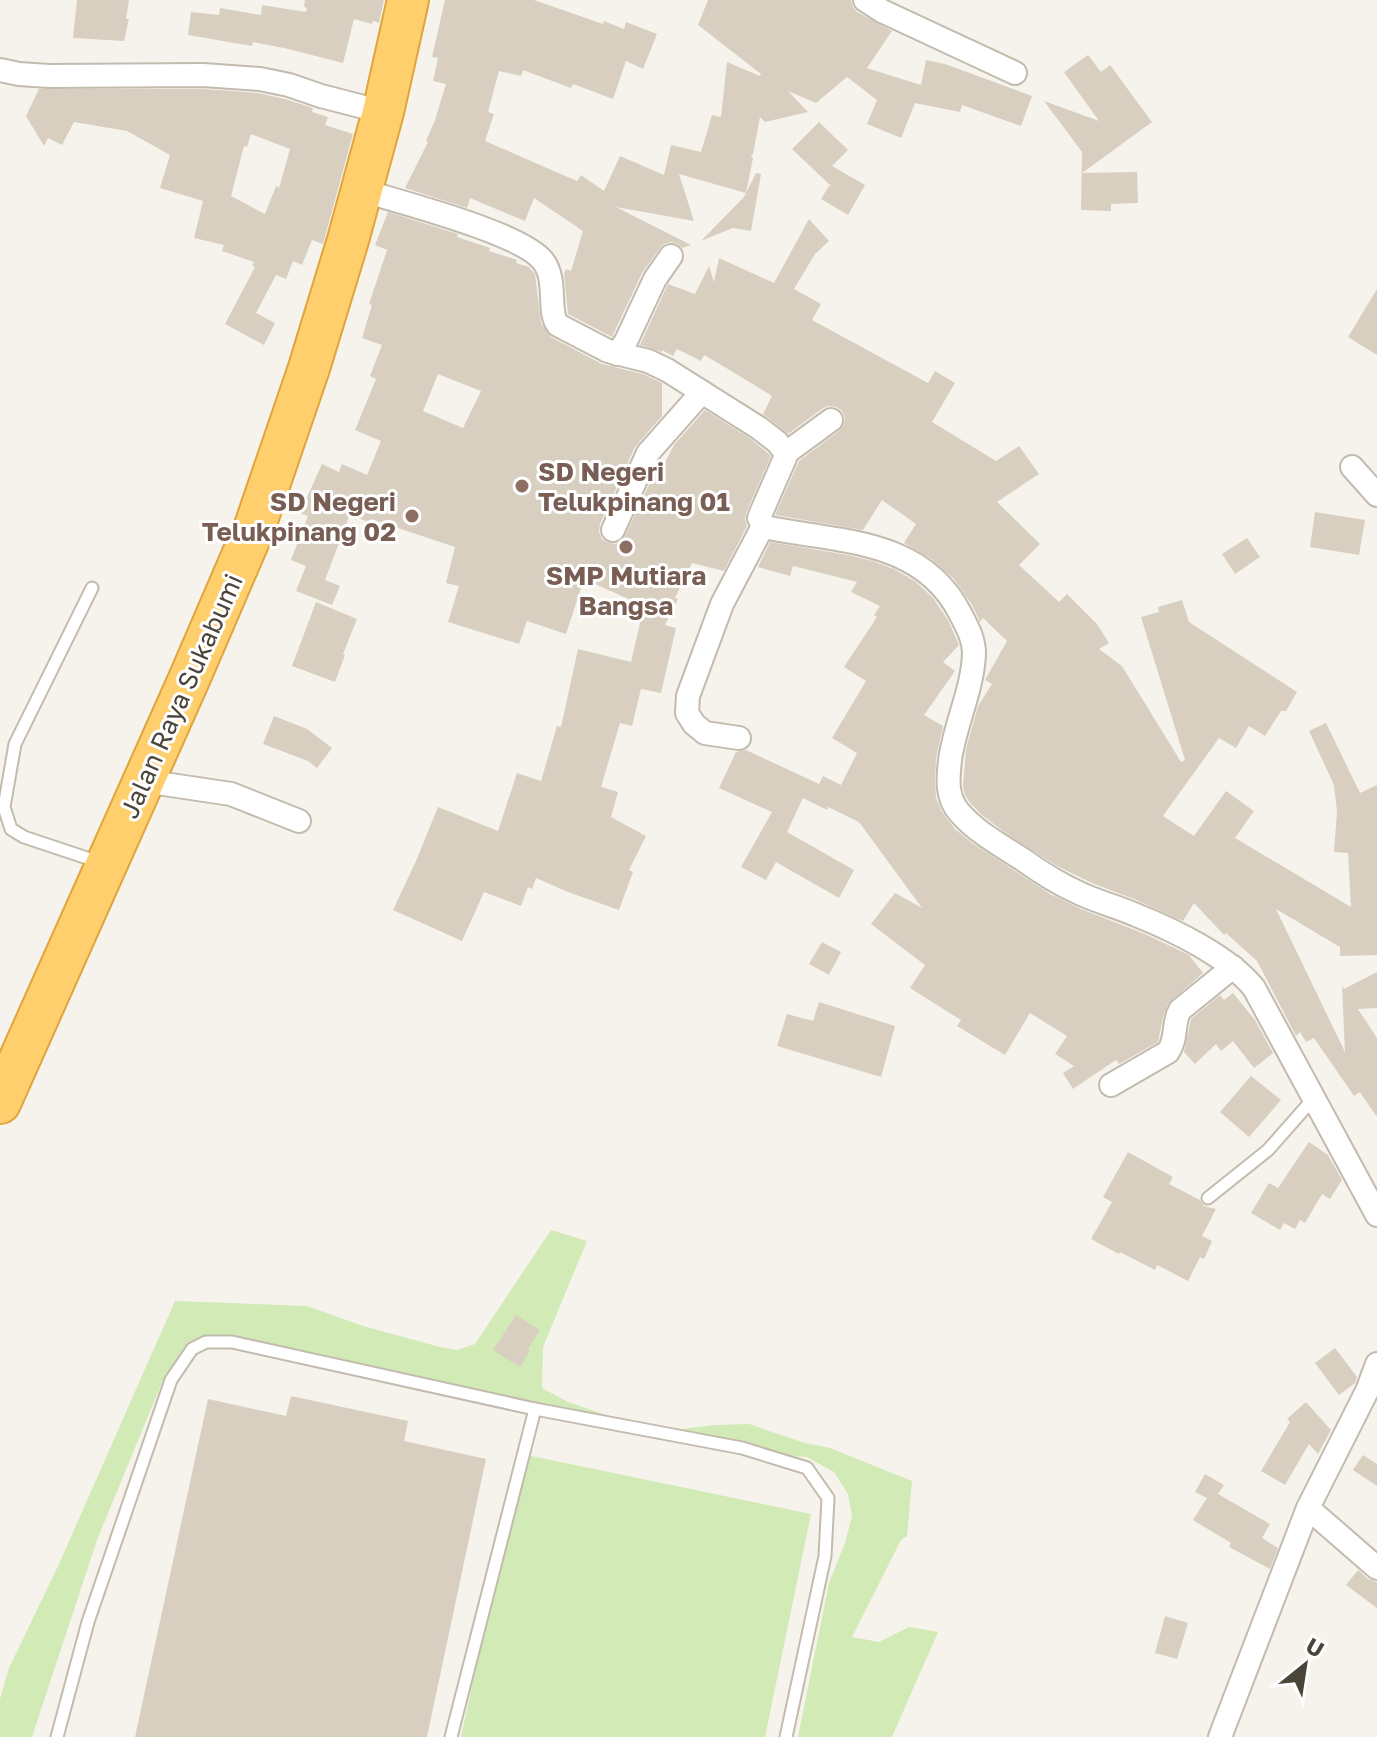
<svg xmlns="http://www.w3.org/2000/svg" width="1377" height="1737" viewBox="0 0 1377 1737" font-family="'Golos Text',sans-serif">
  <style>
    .green { fill: #d2eab5 }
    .building { fill: #d8cfc1; fill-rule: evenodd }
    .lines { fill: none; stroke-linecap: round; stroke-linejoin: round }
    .lane-casing { stroke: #c2bbae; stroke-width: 15 }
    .street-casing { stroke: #c2bbae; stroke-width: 26 }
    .highway-casing { stroke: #e0a43c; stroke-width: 44 }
    .lane { stroke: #fff; stroke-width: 11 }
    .street { stroke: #fff; stroke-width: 22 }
    .highway { stroke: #ffcf6e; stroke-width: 40 }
    .education-dot { fill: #8d6e63; stroke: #fff; stroke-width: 3 }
    .labels { text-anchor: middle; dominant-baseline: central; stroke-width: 6; stroke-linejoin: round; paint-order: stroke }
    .education-label { font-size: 26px; font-weight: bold; fill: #785e54; stroke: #fff; text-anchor: start }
    .street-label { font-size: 26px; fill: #4b4439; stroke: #fff }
  </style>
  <rect width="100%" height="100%" fill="#f6f3ec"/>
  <g class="green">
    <polygon points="551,1230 587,1241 543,1347 542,1388 568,1402 624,1421 674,1430 714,1425 749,1424 805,1443 830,1448 912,1481 907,1536 901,1540 852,1637 879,1642 909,1627 938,1632 892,1737 798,1737 829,1583 845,1543 852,1516 848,1494 834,1472 807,1457 774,1455 259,1344 232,1335 198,1341 165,1375 97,1540 32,1737 0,1737 0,1699 9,1668 59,1564 175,1301 307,1306 363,1326 440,1347 457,1350 475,1344"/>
    <polygon points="522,1454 811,1514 765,1737 461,1737"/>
  </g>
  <g class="building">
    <polygon points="77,0 129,0 126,19 129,19 124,41 73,38"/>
    <polygon points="305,0 384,0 379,23 373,21 372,24 354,19 343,63 284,48 253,42 252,46 188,35 191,12 219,15 220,8 261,15 262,5 306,12 307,8 304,7"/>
    <polygon points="445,0 534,0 603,24 604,21 624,29 626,22 657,34 643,69 626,61 613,99 573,84 571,88 523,70 521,76 499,71 488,112 494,114 485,141 577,181 581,175 604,191 620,156 664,175 671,145 701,152 712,115 721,117 727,62 760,76 761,74 698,25 708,0 851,0 853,7 857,12 892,31 867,68 921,85 926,60 945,64 1032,96 1021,126 962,105 960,112 915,103 901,138 867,124 877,100 847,77 816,103 788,91 808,112 765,122 760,117 753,154 751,156 753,158 746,193 679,174 694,221 616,207 691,245 682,248 678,244 671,242 664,244 660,248 642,273 612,337 568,314 564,274 566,269 571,271 583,231 534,198 525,221 470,198 467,208 405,188 428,142 426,141 435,120 446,84 433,81 438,58 432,57"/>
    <polygon points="1088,55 1101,72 1110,65 1152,122 1082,173 1137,172 1138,203 1111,204 1111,211 1081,210 1082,152 1044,101 1099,121 1064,72"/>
    <path d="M39 89H203L258 93 285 99 313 108 312 112 328 117 325 125 353 134 323 244 312 240 302 265 293 261 286 279 276 275 256 313 275 323 264 345 225 324 255 267 252 266 254 262 222 251 224 245 194 238 203 201 160 188 170 155 127 131 74 122 62 145 48 138 44 146 26 116ZM251 134 290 149 279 188 276 186 265 214 231 196 244 146 247 147Z"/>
    <polygon points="819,122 848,150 832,166 865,185 848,215 821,199 829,186 831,186 792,149"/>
    <polygon points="756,173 761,174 751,231 733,228 701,241 744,197"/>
    <path d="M388 212 458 234 457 237 490 248 489 251 517 260 516 263 529 267 535 274 541 323 551 337 602 364 643 374 662 383V416L635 447 600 524 599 532 602 539 607 542 615 544 622 541 625 536 660 461 662 458V468L674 445 705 410 751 439 771 456 746 513 745 519 747 526 724 571 692 563 675 598 678 599 665 625 676 628 661 693 641 689 632 726 620 723 601 787 618 792 611 817 646 836 629 870 633 872 619 910 568 892 536 878 532 889 528 887 521 906 484 892 462 941 393 910 416 861 438 807 498 831 517 773 541 781 557 726 561 727 578 649 631 662 644 606 584 579 566 634 527 621 519 644 448 622 459 586 446 583 455 547 371 519 370 523 350 514 325 580 340 586 332 605 296 591 306 566 291 560 308 516 300 513 322 464 339 472 342 464 367 475 381 441 355 430 376 379 370 376 382 345 362 338 372 305 369 304 387 250 375 245ZM438 374 481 391 463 428 423 411Z"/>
    <polygon points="809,219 829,241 815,254 794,289 821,304 812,320 928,383 935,371 955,383 932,422 996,461 1019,446 1039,474 997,502 1040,544 1019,565 1059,602 1067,594 1097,624 1109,643 1099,649 1122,666 1181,762 1185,760 1141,617 1159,612 1158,607 1182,600 1189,622 1297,692 1286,711 1281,711 1265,736 1249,726 1236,748 1219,738 1163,816 1194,836 1226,791 1254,811 1235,838 1351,907 1348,853 1334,852 1337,811 1334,785 1309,731 1326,723 1360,793 1377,785 1377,955 1340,956 1340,947 1276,909 1345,1052 1342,986 1344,989 1377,972 1377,1008 1358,1009 1377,1038 1377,1117 1360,1092 1354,1096 1314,1038 1306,1042 1300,1032 1296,1036 1257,961 1226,933 1224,935 1194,903 1183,921 1134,899 1092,883 1057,866 1004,832 982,815 970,803 965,795 963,786 966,749 978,706 992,684 985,680 1007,641 983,618 980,622 972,605 953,578 931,559 904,543 916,524 882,500 863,530 775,515 799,461 839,431 843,426 845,418 842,411 836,407 829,406 823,408 788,434 763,414 772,396 728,369 704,355 701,361 677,349 673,356 662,350 662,352 640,345 668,284 695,294 709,266 714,282 719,258 774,283"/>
    <polygon points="1377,289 1377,355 1348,337"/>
    <polygon points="1315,512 1365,520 1359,555 1310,547"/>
    <polygon points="1247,538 1260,557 1235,574 1222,554"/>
    <polygon points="770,542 848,555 873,561 896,570 916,582 933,598 948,620 959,645 943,662 955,671 924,715 943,726 936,758 935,780 936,798 942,812 955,829 972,843 1050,894 1081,909 1145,934 1189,955 1203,973 1168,1004 1163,1017 1158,1042 1119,1064 1116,1060 1073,1089 1063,1073 1074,1066 1055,1054 1067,1036 1030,1013 1005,1055 957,1026 961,1020 910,988 925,965 871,924 895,893 922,908 859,822 828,807 827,810 803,798 787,832 854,870 839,898 776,862 766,880 741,867 772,812 719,788 736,752 746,750 819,784 823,776 841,785 857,753 832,738 866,681 844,667 877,617 874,615 880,606 851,592 857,582 793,566 790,576 758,567"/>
    <polygon points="316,602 357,619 343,654 345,655 335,682 292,666"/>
    <polygon points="274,716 307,729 332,748 317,768 308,761 263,744"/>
    <polygon points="822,942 841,952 829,975 809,964"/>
    <polygon points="1233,993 1255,1020 1273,1053 1254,1068 1233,1041 1221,1051 1216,1044 1195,1064 1184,1052 1191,1019 1220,995 1224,1000"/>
    <polygon points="819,1002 895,1026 881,1077 777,1046 787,1014 813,1021"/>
    <polygon points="1251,1076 1281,1100 1249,1137 1220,1112"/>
    <polygon points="1309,1142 1328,1155 1342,1180 1330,1199 1322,1194 1305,1223 1300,1220 1295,1229 1284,1223 1280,1230 1251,1213 1269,1183 1278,1188"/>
    <polygon points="1128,1152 1173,1177 1169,1184 1200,1200 1204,1206 1216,1209 1202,1236 1212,1241 1204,1259 1200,1257 1188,1281 1157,1265 1155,1270 1120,1252 1119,1254 1091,1239 1112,1202 1103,1197"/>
    <polygon points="516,1315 540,1330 528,1349 530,1350 520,1367 493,1350"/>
    <polygon points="1335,1348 1357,1377 1355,1383 1339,1395 1315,1363"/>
    <polygon points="291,1396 408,1421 404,1441 486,1459 427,1737 135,1737 208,1399 286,1416"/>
    <polygon points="1306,1402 1331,1430 1318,1454 1309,1444 1285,1485 1261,1471 1290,1422 1287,1419"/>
    <polygon points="1363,1455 1377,1464 1377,1486 1353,1470"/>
    <polygon points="1205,1474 1224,1485 1218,1494 1270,1524 1262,1538 1278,1548 1270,1569 1229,1547 1231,1543 1193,1520 1207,1498 1195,1492"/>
    <polygon points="1358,1570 1368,1579 1377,1582 1377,1608 1346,1585"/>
    <polygon points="1165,1616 1188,1623 1177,1659 1155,1653"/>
  </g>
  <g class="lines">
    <defs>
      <g id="lane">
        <polyline points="92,588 15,744 4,807 11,829 24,837 102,863"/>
        <polyline points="1208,1198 1268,1150 1313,1099"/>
        <polyline points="57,1737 88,1622 171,1380 192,1349 206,1342 232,1342 535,1409 742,1448 807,1468 828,1498 825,1556 786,1737"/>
        <polyline points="451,1737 535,1409"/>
      </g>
      <g id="street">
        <polyline points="865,0 882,11 1015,73"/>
        <polyline points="0,70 19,74 49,76 203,75 260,79 289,85 321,96 383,112"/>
        <path d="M361 190C399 202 522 233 543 261 558 280 547 313 558 325L608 351 648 361 667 370 759 428 777 442 786 453 785 458 761 513 759 518 763 526 769 528C840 542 922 539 960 613 966 625 974 638 974 653 973 689 955 724 950 760 948 778 946 797 959 812 976 832 1000 845 1022 859 1040 872 1059 884 1079 893 1098 902 1118 907 1136 915 1174 930 1229 957 1254 988L1377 1215"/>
        <polyline points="617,354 626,341 655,279 671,256"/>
        <polyline points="786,453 831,420"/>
        <polyline points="1352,467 1377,495"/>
        <polyline points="613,530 648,453 702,392"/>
        <polyline points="739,738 705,733 694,724 687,713 688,696 722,604 763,526"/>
        <polyline points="144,781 231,794 299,821"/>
        <path d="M1111 1085 1168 1052C1178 1037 1172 1024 1180 1010L1233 967"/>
        <polyline points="1308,1508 1377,1568"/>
        <polyline points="1220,1737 1308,1508 1367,1391 1377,1364"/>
      </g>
      <polyline id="highway" points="0,1103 190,677 255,526 309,368 348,240 383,112 408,0"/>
    </defs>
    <use href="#lane" class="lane-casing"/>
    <use href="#street" class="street-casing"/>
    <use href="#highway" class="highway-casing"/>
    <use href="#lane" class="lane"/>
    <use href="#street" class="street"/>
    <use href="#highway" class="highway"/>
  </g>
  <g class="education-dot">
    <circle cx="522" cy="486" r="8"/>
    <circle cx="412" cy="516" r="8"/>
    <circle cx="626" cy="547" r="8"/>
  </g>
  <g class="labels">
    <g class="education-label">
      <text x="538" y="471">SD Negeri<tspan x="538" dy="30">Telukpinang 01</tspan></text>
      <text x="396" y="501" text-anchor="end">SD Negeri<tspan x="396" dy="30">Telukpinang 02</tspan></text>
      <text x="626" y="575" text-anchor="middle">SMP Mutiara<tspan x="626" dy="30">Bangsa</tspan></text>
    </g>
    <g class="street-label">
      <text transform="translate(181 696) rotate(-66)">Jalan Raya Sukabumi</text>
    </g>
  </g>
  <g transform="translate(1305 1665) rotate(30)" stroke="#ffffff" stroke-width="6" paint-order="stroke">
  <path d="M0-6L14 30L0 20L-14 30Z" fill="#4b4439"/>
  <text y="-12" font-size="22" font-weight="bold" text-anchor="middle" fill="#4b4439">U</text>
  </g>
</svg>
